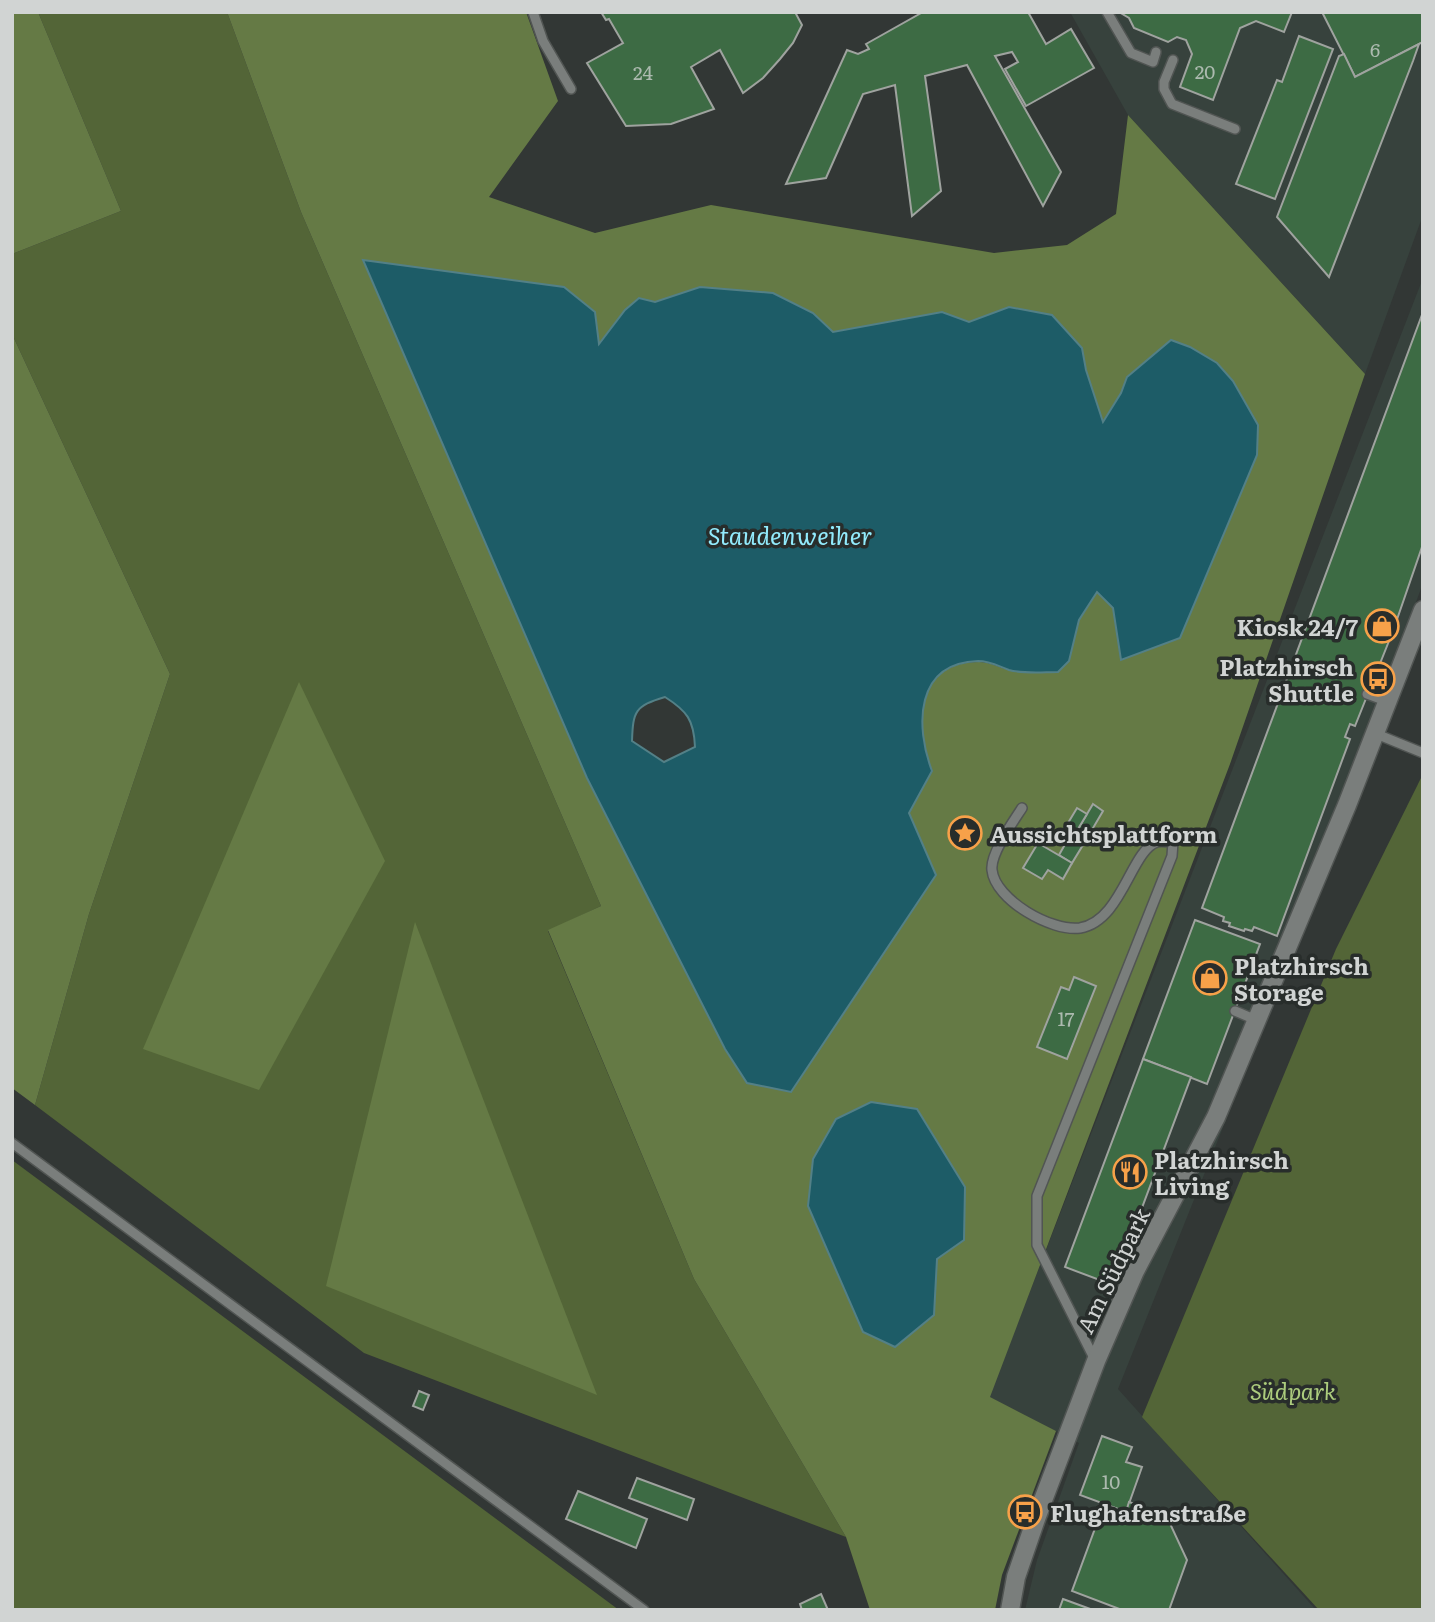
<svg xmlns="http://www.w3.org/2000/svg" width="1435" height="1622" viewBox="0 0 1435 1622" font-family="Literata,serif">
  <style>
    .built { fill: #37423d }
    .green { fill: #536537 }
    .forest { fill: #657a45; fill-rule: evenodd }
    .water { fill: #1d5c67; stroke: #538087; stroke-width: 2; fill-rule: evenodd }
    .building { fill: #3d6b44; stroke: #9fa39f; stroke-width: 2 }
    .lines { fill: none; stroke-linecap: round; stroke-linejoin: round }
    .lane-casing { stroke: #515553; stroke-width: 12 }
    .street-casing { stroke: #515553; stroke-width: 21 }
    .lane { stroke: #7a7e7c; stroke-width: 9 }
    .street { stroke: #7a7e7c; stroke-width: 18 }
    .labels { text-anchor: middle; dominant-baseline: central; stroke-width: 7; stroke-linejoin: round; paint-order: stroke }
    .number-label { font-size: 19px; fill: #acbaaf }
    .poi-label { font-size: 23px; font-weight: bold; fill: #d1d4d3; stroke: #282d2b; text-anchor: start }
    .street-label { font-size: 23px; fill: #d1d4d3; stroke: #282d2b }
    .park-label { font-size: 23px; font-style: italic; fill: #accc7d; stroke: #282d2b }
    .water-label { font-size: 24px; font-style: italic; fill: #92ebfc; stroke: #282d2b }
  </style>
  <rect width="100%" height="100%" fill="#323735"/>
  <g class="built">
    <polygon points="1070,12 1423,12 1423,215 1365,374 1128,115"/>
    <polygon points="1423,278 1423,583 1236,1095 1118,1389 1316,1610 1025,1610 1037,1560 1079,1443 989,1397"/>
  </g>
  <g class="green">
    <polygon points="38,12 227,12 301,212 601,906 548,931 694,1279 846,1537 364,1353 35,1105 89,914 170,674 12,334 12,254 121,211"/>
    <polygon points="1423,774 1423,1610 1319,1610 1142,1417 1336,949"/>
    <polygon points="12,1160 619,1610 12,1610"/>
  </g>
  <g class="forest">
    <polygon points="12,12 38,12 121,211 12,254"/>
    <path d="M227 12H526L558 101 489 197 595 233 711 205 994 253 1067 245 1116 214 1128 115 1365 374 1230 764 990 1397 1056 1431 1002 1575 995 1610H870L846 1537 694 1279 548 930 601 906 301 212ZM363 260 564 287 595 312 598 345 655 302 700 287 813 313 833 332 942 312 969 322 1009 307 1082 348 1086 370 1103 423 1121 393 1127 377 1233 381 1244 402 1122 660 1113 608 1097 591 1079 620 1069 661C1056 663 1021 672 1010 670 999 668 991 662 979 662 915 662 915 726 932 771L909 813 936 875 791 1092 725 1049 587 778ZM813 1159 937 1259 934 1315Z"/>
    <polygon points="12,334 170,674 89,914 35,1105 12,1088"/>
    <polygon points="299,682 385,861 259,1090 143,1049"/>
    <polygon points="415,922 597,1395 326,1286"/>
  </g>
  <g class="water">
    <path d="M363 260 564 287 595 312 599 344 625 310 639 298 655 302 700 287 773 293 813 313 833 332 942 312 969 322 1009 307 1052 315 1082 348 1086 370 1103 422 1121 393 1127 377 1171 340 1190 347 1217 363 1233 381 1258 425 1257 455 1180 638 1121 660 1113 608 1097 592 1079 620 1069 661 1058 672C1043 672 1023 674 1009 670 998 666 990 661 978 661 915 663 915 726 932 771L909 813 936 875 791 1092 747 1083 725 1049 587 778ZM665 697C687 711 694 720 695 747L664 762 632 741C633 711 635 706 665 697Z"/>
    <polygon points="871,1102 917,1109 965,1187 964,1240 937,1259 934,1315 895,1347 863,1332 808,1206 813,1159 836,1119"/>
  </g>
  <g class="building">
    <polygon points="601,12 795,12 802,25 793,43 780,59 763,78 743,93 720,50 691,67 714,109 671,124 626,126 587,63 623,43 609,19 606,20"/>
    <polygon points="923,12 1028,12 1046,44 1071,29 1094,68 1026,106 1005,69 1018,62 1012,52 995,56 1061,172 1043,206 967,65 925,76 941,191 912,216 895,85 863,94 826,178 786,184 847,50 858,54 869,49 866,44"/>
    <polygon points="1119,12 1292,12 1284,32 1256,21 1240,28 1213,100 1180,87 1192,54 1186,40 1177,37 1168,42 1134,28 1129,18"/>
    <polygon points="1322,12 1423,12 1423,42 1355,77"/>
    <polygon points="1299,36 1333,49 1275,199 1236,184 1277,80 1282,82"/>
    <polygon points="1419,44 1413,61 1329,277 1277,217 1339,56 1344,54 1355,77"/>
    <polygon points="1423,312 1423,544 1393,631 1355,726 1350,724 1345,737 1350,739 1277,936 1254,927 1252,931 1245,929 1244,931 1229,926 1230,923 1223,921 1224,917 1202,908"/>
    <polygon points="1093,804 1103,811 1086,840 1075,834"/>
    <polygon points="1077,808 1087,814 1075,834 1065,828"/>
    <polygon points="1072,832 1086,840 1072,863 1059,855"/>
    <polygon points="1038,843 1072,863 1063,879 1048,870 1042,879 1023,868"/>
    <polygon points="1195,920 1260,944 1207,1084 1143,1059"/>
    <polygon points="1074,977 1096,986 1067,1059 1037,1047 1061,987 1069,990"/>
    <polygon points="1143,1059 1191,1077 1113,1285 1065,1267"/>
    <polygon points="419,1391 429,1395 423,1410 413,1406"/>
    <polygon points="1102,1436 1132,1447 1126,1462 1142,1467 1126,1512 1080,1495"/>
    <polygon points="637,1478 694,1499 687,1520 629,1498"/>
    <polygon points="578,1491 647,1519 636,1548 566,1519"/>
    <polygon points="1129,1502 1166,1515 1187,1560 1169,1610 1122,1610 1072,1591 1104,1504 1126,1512"/>
    <polygon points="821,1594 828,1610 802,1610 800,1604"/>
    <polygon points="1063,1599 1093,1610 1059,1610"/>
  </g>
  <g class="lines">
    <defs>
      <g id="lane">
        <polyline points="533,12 543,41 571,89"/>
        <polyline points="1107,12 1131,53 1153,62 1156,52"/>
        <polyline points="1173,60 1164,82 1164,89 1172,104 1235,129"/>
        <polyline points="1367,694 1386,701"/>
        <polyline points="1374,733 1423,753"/>
        <path d="M1022 808C1013 822 990 854 992 870 995 900 1052 932 1080 928 1122 921 1131 850 1157 842 1161 841 1168 842 1173 842L1172 856 1037 1196V1245L1095 1360"/>
        <polyline points="1235,1011 1256,1020"/>
        <polyline points="12,1143 644,1610"/>
      </g>
      <polyline id="street" points="1010,1610 1016,1577 1037,1516 1096,1361 1135,1271 1216,1117 1347,805 1423,610"/>
    </defs>
    <use href="#lane" class="lane-casing"/>
    <use href="#street" class="street-casing"/>
    <use href="#lane" class="lane"/>
    <use href="#street" class="street"/>
  </g>
  <defs>
    <symbol id="shop-ring" viewBox="-11 -11 22 22"><circle r="9.5" fill="#282d2b" stroke="#f7a149" stroke-width="1.5"/><path d="M-5-2.5h2.3a2.7 3.5 0 0 1 5.4 0H5L5.5 6h-11ZM-1.5-2.5h3a1.5 2.3 0 0 0-3 0Z" fill="#f7a149"/></symbol>
    <symbol id="bus-ring" viewBox="-11 -11 22 22"><circle r="9.5" fill="#282d2b" stroke="#f7a149" stroke-width="1.5"/><path d="M-5-6H5V4H4V6H2V4H-2V6H-4V4H-5ZM-3.5-4V0h7V-4ZM-3.5 1.2v1.5H-2V1.2ZM2 1.2v1.5H3.5V1.2Z" fill="#f7a149"/></symbol>
    <symbol id="sight-ring" viewBox="-11 -11 22 22"><circle r="9.5" fill="#282d2b" stroke="#f7a149" stroke-width="1.5"/><path d="M0-6L1.8-2.2L6-1.7L2.9 1.2L3.7 5.4L0 3.3L-3.7 5.4L-2.9 1.2L-6-1.7L-1.8-2.2Z" fill="#f7a149"/></symbol>
    <symbol id="restaurant-ring" viewBox="-11 -11 22 22"><circle r="9.5" fill="#282d2b" stroke="#f7a149" stroke-width="1.5"/><path d="M-5-6h1v4h1v-4h1v4h1v-4h1v5L-1.5 .5V6h-2V.5L-5-1ZM5-6V6H3V1.5H1.5Q1.5-4 5-6Z" fill="#f7a149"/></symbol>
  </defs>
  <g fill-rule="evenodd">
    <use href="#shop-ring" x="1363" y="607" width="38" height="38"/>
    <use href="#bus-ring" x="1359" y="660" width="38" height="38"/>
    <use href="#sight-ring" x="946" y="814" width="38" height="38"/>
    <use href="#shop-ring" x="1191" y="959" width="38" height="38"/>
    <use href="#restaurant-ring" x="1111" y="1153" width="38" height="38"/>
    <use href="#bus-ring" x="1006" y="1493" width="38" height="38"/>
  </g>
  <g class="labels">
    <g class="number-label">
      <text x="1375" y="49">6</text>
      <text x="1205" y="71">20</text>
      <text x="643" y="72">24</text>
      <text x="1066" y="1018">17</text>
      <text x="1111" y="1481">10</text>
    </g>
    <g class="poi-label">
      <text x="1358" y="626" text-anchor="end">Kiosk 24/7</text>
      <text x="1354" y="666" text-anchor="end">Platzhirsch<tspan x="1354" dy="26">Shuttle</tspan></text>
      <text x="990" y="833">Aussichtsplattform</text>
      <text x="1234" y="965">Platzhirsch<tspan x="1234" dy="26">Storage</tspan></text>
      <text x="1154" y="1159">Platzhirsch<tspan x="1154" dy="26">Living</tspan></text>
      <text x="1050" y="1512">Flughafenstraße</text>
    </g>
    <g class="street-label">
      <text transform="translate(1112 1270) rotate(-64)">Am Südpark</text>
    </g>
    <g class="park-label">
      <text x="1293" y="1390">Südpark</text>
    </g>
    <g class="water-label">
      <text x="790" y="534">Staudenweiher</text>
    </g>
  </g>
  <rect width="1435" height="1622" fill="none" stroke="#d1d4d3" stroke-width="28"/>
</svg>
